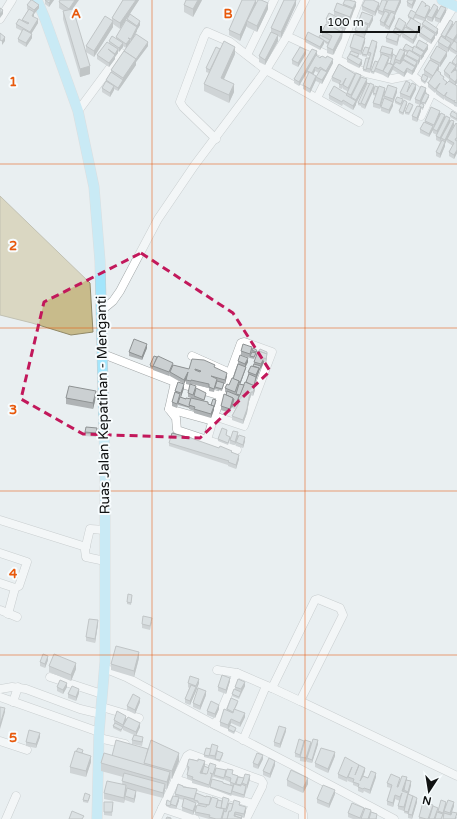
<svg xmlns="http://www.w3.org/2000/svg" width="457" height="819" viewBox="0 0 457 819" font-family="'Varela Round',sans-serif">
  <style>
    .water { fill: #c8bb8b; stroke: #918967 }
    .lines { fill: none; stroke-linecap: round; stroke-linejoin: round }
    .minor-casing { stroke: #a2a7a8; stroke-width: 9 }
    .major-casing { stroke: #cbcbcb; stroke-width: 11 }
    .minor { stroke: #fff; stroke-width: 8 }
    .major { stroke: #a3e5fb; stroke-width: 10 }
    .wall { fill: #afb3b5; fill-rule: evenodd }
    .shaded-wall { fill: #8e9293 }
    .building { fill: #cbd0d2; stroke: #8e9293; fill-rule: evenodd }
    .marked { fill: none; stroke: #c2185b; stroke-width: 3; stroke-dasharray: 8 5; stroke-linejoin: round }
    .grid { fill: none; stroke: #e8590c; stroke-width: 1; stroke-opacity: 0.55 }
    .labels { text-anchor: middle; dominant-baseline: central; stroke-width: 4; stroke-linejoin: round; paint-order: stroke }
    .street-label { font-size: 14px; fill: #111313; stroke: #f7fcfe }
    .grid-label { font-size: 13px; text-anchor: middle; font-weight: bold; fill: #e8590c; stroke: #f7fcfe; stroke-width: 4; stroke-linejoin: round; paint-order: stroke }
  </style>
  <rect width="100%" height="100%" fill="#e9eff1"/>
  <polygon class="water" points="0,196 90,283 93,332 71,335 32,323 0,315"/>
  <g class="lines">
    <defs>
      <g id="minor">
        <polyline points="0,19 12,0"/>
        <polyline points="287,36 366,73 392,79 412,75 432,92 457,108"/>
        <polyline points="247,55 274,0"/>
        <polyline points="412,75 454,6"/>
        <polyline points="317,98 337,58 359,0"/>
        <polyline points="78,111 121,53"/>
        <polyline points="421,116 432,92"/>
        <polyline points="216,139 183,107 180,102 204,37 207,32 230,42 266,70 359,122"/>
        <polyline points="101,311 113,301 120,291 158,219 194,166 266,70 287,36 305,0"/>
        <polyline points="103,354 175,382 221,396"/>
        <polyline points="192,356 230,373"/>
        <polyline points="175,382 169,409 176,418 177,430 237,450"/>
        <polyline points="169,409 213,421"/>
        <polyline points="207,440 214,416 241,343 244,342 272,352 244,426 214,416"/>
        <polyline points="0,520 86,547"/>
        <polyline points="0,553 27,562 19,586 15,588 8,614"/>
        <polyline points="105,561 86,557 85,550 90,529 105,530"/>
        <polyline points="0,583 15,588"/>
        <polyline points="0,610 17,617"/>
        <polyline points="104,668 126,677 215,725 300,769 394,819"/>
        <polyline points="237,673 272,688 315,600 318,599 340,608 343,615 300,701 457,776"/>
        <polyline points="50,677 102,694"/>
        <polyline points="272,688 300,701"/>
        <polyline points="0,689 12,687 26,689 80,709 101,714"/>
        <polyline points="0,697 99,732"/>
        <polyline points="13,702 18,687"/>
        <polyline points="102,707 139,718"/>
        <polyline points="215,725 237,673 217,670"/>
        <polyline points="99,738 125,744"/>
        <polyline points="243,740 266,686"/>
        <polyline points="0,741 27,750"/>
        <polyline points="175,779 253,804"/>
        <polyline points="278,800 302,811 303,814 303,819"/>
        <polyline points="162,808 195,819"/>
        <polyline points="6,819 16,796"/>
        <polyline points="157,819 187,756 190,754 261,780 263,783 262,787 246,819"/>
      </g>
      <g id="major">
        <polyline points="37,0 45,19 78,111 94,187 100,261 105,473 105,662 99,732 97,819"/>
        <polyline points="442,0 457,7"/>
      </g>
    </defs>
    <use href="#minor" class="minor-casing"/>
    <use href="#major" class="major-casing"/>
    <use href="#minor" class="minor"/>
    <use href="#major" class="major"/>
  </g>
  <g class="wall">
    <polygon points="45,0 54,0 49,7 45,4"/>
    <polygon points="123,0 139,0 120,29 113,24 113,27 94,57 86,52 86,46 112,20 112,18"/>
    <polygon points="202,0 193,17 184,12 184,5"/>
    <polygon points="296,0 296,5 281,38 278,36 278,41 265,65 259,62 259,56 271,32 271,28"/>
    <polygon points="401,0 401,2 395,15 395,18 389,30 385,28 385,26 384,27 380,25 380,21 383,16 378,13 378,10 387,3"/>
    <polygon points="416,0 412,9 407,6 407,2"/>
    <polygon points="59,2 73,9 90,74 80,77 63,19 63,11 64,11 59,8"/>
    <polygon points="379,3 375,16 362,10 362,6"/>
    <polygon points="256,4 268,9 257,32 247,27 247,25 240,41 229,35 229,30"/>
    <polygon points="343,4 356,6 350,21 334,15 334,11 343,5"/>
    <polygon points="27,5 39,8 34,14 33,17 38,23 31,34 32,38 26,47 18,42 18,39 22,31 16,28 16,24 22,21 22,20 28,10 27,9"/>
    <polygon points="426,5 430,10 438,10 446,12 440,23 435,21 435,17 432,22 427,20 427,17 425,21 438,33 436,36 435,36 435,38 431,44 419,36 419,32 422,26 422,24 424,21 415,18 415,17 414,20 421,28 417,35 417,37 413,44 402,37 402,34 400,38 399,37 397,46 386,42 386,38 393,32 395,27 406,25 404,30 406,27 406,26 410,19 408,18 408,16 416,13"/>
    <polygon points="127,19 140,25 137,30 137,31 134,36 148,46 136,62 136,65 123,84 123,83 123,84 118,91 114,89 114,90 110,97 102,92 102,88 106,82 106,80 111,73 111,70 126,48 123,46 123,47 119,52 118,51 118,53 115,57 115,59 109,67 97,59 97,55 109,43 109,41 116,39 116,37 127,21"/>
    <polygon points="326,19 347,26 344,32 343,31 342,38 333,55 327,53 327,47 328,45 324,42 320,50 305,42 305,39 319,37 322,36 322,31 328,24 326,23"/>
    <polygon points="359,20 373,20 369,28 368,28 368,29 364,38 355,34 355,30 359,22"/>
    <polygon points="457,22 457,67 456,68 456,69 457,68 457,83 455,85 457,86 457,107 454,106 454,105 445,100 445,98 444,100 436,94 436,92 435,93 428,87 428,83 431,79 428,77 428,79 425,84 421,81 421,79 424,74 424,70 430,60 430,58 447,56 440,67 439,67 439,69 438,71 447,83 449,81 449,79 444,75 444,71 452,63 452,62 457,55 450,51 450,49 448,52 438,46 438,42 441,37 441,35"/>
    <polygon points="365,42 361,55 356,53 359,56 358,58 362,64 359,68 347,62 347,58 351,51 350,47"/>
    <polygon points="377,46 370,73 363,71 363,69 370,56 368,56 368,53 367,57 362,56 362,54 369,48"/>
    <path d="M416 46 428 49 424 55V54V56L421 60H420V61L415 70 412 75 407 72 404 77 393 70V67V69L388 78 383 75V74V75L375 72V71L374 74 371 73V71L378 62 381 56H380V52L393 53 391 59H389L387 64 390 63 396 56 403 50V49L411 47 414 48 416 47ZM405 52 407 53 406 56 405 55Z"/>
    <polygon points="235,54 223,80 234,92 229,103 204,91 204,84 209,73 206,72 206,68"/>
    <polygon points="306,54 298,67 292,64 292,60"/>
    <polygon points="317,55 316,56 320,58 333,63 322,84 316,81 316,77 319,73 315,71 313,75 316,80 310,93 303,89 303,85 308,75 307,72 299,86 294,83 294,79"/>
    <polygon points="332,77 355,77 361,78 367,83 353,110 343,104 342,106 329,99 329,95 347,94 347,91 343,89 343,87 342,89 339,88 339,84 332,81"/>
    <polygon points="367,83 365,109 361,107 361,106 358,105 358,103"/>
    <polygon points="410,86 416,89 410,101 400,97 400,93"/>
    <polygon points="385,92 380,109 373,107 373,103 376,96 373,95 373,93"/>
    <polygon points="397,92 389,114 381,111 381,107 384,100 384,96"/>
    <polygon points="426,92 423,98 429,97 424,105 423,110 421,109 421,111 417,122 412,120 412,116 419,107 421,104 421,102 420,105 415,103 415,99"/>
    <polygon points="395,101 403,101 407,104 403,115 399,113 399,111 401,106 395,103"/>
    <polygon points="413,107 409,115 405,114 405,112"/>
    <polygon points="440,114 450,121 454,125 457,124 457,153 454,159 449,156 449,152 453,146 447,142 447,139 445,142 445,146 440,158 436,156 436,152 441,140 440,142 436,140 436,136 437,135 433,133 433,128 433,130 429,137 420,133 420,129 425,122 425,121"/>
    <polygon points="457,114 457,121 450,117 450,115"/>
    <polygon points="147,348 142,360 129,356 129,352"/>
    <polygon points="252,349 257,351 254,359 250,358 250,357 250,358 241,355 241,351"/>
    <polygon points="267,352 267,358 266,363 264,362 259,372 254,386 255,390 253,396 251,395 249,401 247,413 243,424 232,420 232,416 238,403 238,401 235,409 232,408 232,407 230,413 221,410 221,406 227,393 225,392 225,388 229,385 233,379 238,364 238,361 248,362 246,366 246,368 240,384 244,385 246,382 248,375 248,372 253,366 254,362"/>
    <polygon points="150,365 173,365 189,369 215,368 227,376 225,384 224,384 222,391 215,389 215,388 214,392 209,391 209,388 191,384 191,385 196,389 206,395 204,401 208,404 211,405 216,402 211,418 194,413 194,411 189,409 189,408 178,405 178,404 177,408 172,406 172,402 175,391 184,388 181,397 180,397 186,399 191,399 191,398 188,397 188,393 190,385 186,384 186,380 184,384 170,376 170,374 169,376 153,370 153,369 150,367"/>
    <polygon points="96,397 93,409 66,404 66,398"/>
    <polygon points="85,432 97,432 96,437 85,436"/>
    <polygon points="227,432 226,435 230,437 238,436 245,441 243,448 236,446 236,443 235,445 230,444 230,440 228,445 218,441 218,439"/>
    <polygon points="169,443 232,452 239,459 236,469 228,466 228,465 169,446"/>
    <polygon points="132,596 131,605 127,604 127,602"/>
    <polygon points="152,622 150,630 142,628 142,624"/>
    <polygon points="98,624 95,643 86,641 86,637"/>
    <polygon points="139,658 134,677 111,670 111,664"/>
    <polygon points="48,660 45,668 40,666 40,662"/>
    <polygon points="49,666 76,669 71,681 49,672"/>
    <polygon points="230,681 226,694 218,691 218,687"/>
    <polygon points="188,683 199,683 196,691 190,705 185,703 185,699 189,688 188,687"/>
    <polygon points="245,686 239,699 232,696 232,694 235,689 235,687"/>
    <polygon points="57,687 67,687 63,694 57,691"/>
    <polygon points="79,693 76,701 68,698 68,694"/>
    <polygon points="206,695 200,710 193,707 193,703"/>
    <polygon points="140,702 135,714 127,710 127,706"/>
    <polygon points="238,703 235,709 245,717 240,727 231,723 230,725 236,730 234,734 228,731 228,729 220,726 220,722 227,710 227,709"/>
    <polygon points="219,709 215,718 207,715 207,711"/>
    <polygon points="114,720 126,720 140,727 136,735 143,741 142,746 132,744 132,740 134,735 123,730 123,727 121,732 113,728 113,726 114,724"/>
    <polygon points="286,731 280,748 274,746 274,742"/>
    <polygon points="40,737 36,748 26,746 26,742"/>
    <polygon points="304,744 311,745 318,744 312,763 307,762 307,759 306,762 300,761 300,757 300,758 295,757 295,753"/>
    <polygon points="211,749 218,750 217,752 223,755 220,762 215,760 204,757 204,755"/>
    <polygon points="83,752 82,754 91,762 86,777 70,773 70,767"/>
    <polygon points="112,756 179,761 172,779 170,778 167,789 165,789 163,798 136,791 136,795 134,803 125,800 125,798 124,803 104,799 104,793 122,784 123,777 101,771 101,763"/>
    <polygon points="335,756 328,773 315,767 315,763"/>
    <polygon points="263,759 258,769 253,767 253,763"/>
    <path d="M205 765 204 767 209 768H216L233 774 238 779H250L244 798 232 795 231 796 210 788V787L209 788 192 783V781L187 779V775L188 771 187 770V766ZM214 776V777L224 780 225 779V780L230 782V785L212 779V777L213 778Z"/>
    <polygon points="275,765 270,778 263,775 263,771"/>
    <polygon points="359,767 365,771 363,776 368,778 376,777 370,794 364,791 363,793 358,791 358,787 353,785 353,783 348,781 348,779 347,782 338,778 338,774"/>
    <polygon points="287,780 308,784 303,793 287,786"/>
    <polygon points="407,780 411,785 409,794 413,797 417,802 412,819 408,818 408,814 404,813 408,796 408,795 404,811 398,809 398,806 400,801 395,799 393,807 387,805 387,801 391,788 387,787 387,783"/>
    <polygon points="183,787 197,794 218,802 229,803 240,805 246,811 244,818 242,817 242,819 209,819 195,815 195,812 206,807 206,806 198,805 198,803 194,802 194,801 194,802 196,807 193,815 182,811 182,807 184,800 179,799 176,809 170,808 170,806 170,808 166,806 166,805 171,802 175,796 175,794"/>
    <polygon points="335,794 329,808 317,803 317,799"/>
    <polygon points="90,797 88,803 83,802 83,800"/>
    <polygon points="104,802 113,802 112,816 104,815"/>
    <polygon points="446,805 454,806 451,815 457,817 456,819 443,819 444,812 442,819 419,819 419,817 433,808 438,811"/>
    <polygon points="364,811 371,812 377,818 377,819 353,819 348,817 348,813"/>
  </g>
  <g class="shaded-wall">
    <polygon points="51,0 54,0 49,7 49,3"/>
    <polygon points="75,0 79,0 69,14 69,9"/>
    <polygon points="136,0 139,0 120,29 120,23"/>
    <polygon points="198,0 202,0 193,17 193,9"/>
    <polygon points="256,0 256,6 247,21 247,25 240,41 240,35"/>
    <polygon points="296,0 296,5 281,38 281,32"/>
    <polygon points="400,0 401,0 401,2 395,15 395,18 389,30 389,27 395,15 395,12"/>
    <polygon points="414,0 416,0 412,9 412,5"/>
    <polygon points="387,1 387,5 384,9 384,11 383,16 383,12"/>
    <polygon points="356,2 356,6 353,12 353,8"/>
    <polygon points="268,3 268,9 257,32 257,26"/>
    <polygon points="379,3 379,7 375,16 375,12"/>
    <polygon points="39,5 39,8 34,14 34,16 32,20 32,16 34,12 34,10"/>
    <polygon points="430,7 430,11 425,21 425,18"/>
    <polygon points="438,7 438,11 432,22 432,18"/>
    <polygon points="446,8 446,12 440,23 440,19"/>
    <polygon points="353,9 353,13 350,21 350,17"/>
    <polygon points="3,10 3,14 0,18 0,14"/>
    <polygon points="389,13 389,16 385,24 384,27 384,23"/>
    <polygon points="373,16 373,20 369,28 369,24"/>
    <polygon points="38,19 38,23 30,36 30,32"/>
    <polygon points="113,21 113,27 94,57 94,51"/>
    <polygon points="140,21 140,25 137,30 137,26"/>
    <polygon points="347,22 347,26 344,32 344,28"/>
    <polygon points="453,22 453,25 446,36 446,39 445,41 445,37"/>
    <polygon points="421,24 421,28 417,35 417,37 413,44 413,40 416,35 416,32"/>
    <polygon points="368,25 368,29 364,38 364,34"/>
    <polygon points="137,27 137,31 131,42 131,39"/>
    <polygon points="343,29 342,38 333,55 333,50"/>
    <polygon points="438,29 438,33 436,36 436,33"/>
    <polygon points="32,34 32,38 26,47 26,43"/>
    <polygon points="435,34 435,38 431,44 431,40"/>
    <polygon points="457,34 457,38 455,40 455,41 453,44 453,40"/>
    <polygon points="278,35 278,41 265,65 265,60"/>
    <polygon points="399,35 399,39 397,46 397,42"/>
    <polygon points="5,37 5,41 2,45 2,41"/>
    <polygon points="365,38 365,42 361,55 361,51"/>
    <polygon points="130,39 130,43 126,48 126,44"/>
    <polygon points="324,40 324,44 320,50 320,47"/>
    <polygon points="148,42 148,46 136,62 136,65 123,84 123,78"/>
    <polygon points="377,42 377,46 370,73 370,69"/>
    <polygon points="123,43 123,47 119,52 119,48"/>
    <polygon points="451,43 451,46 450,47 450,49 448,52 448,48"/>
    <polygon points="428,45 428,49 424,55 424,51"/>
    <polygon points="235,47 235,54 221,86 221,78"/>
    <polygon points="118,49 118,53 115,57 115,59 109,67 109,63 115,56 115,54"/>
    <polygon points="393,49 393,53 391,59 391,55"/>
    <polygon points="306,50 306,54 298,67 298,63"/>
    <polygon points="317,51 317,55 299,86 299,82"/>
    <polygon points="405,51 405,55 400,65 400,61"/>
    <polygon points="424,52 424,56 421,60 421,56"/>
    <polygon points="447,52 447,56 440,67 440,63"/>
    <polygon points="389,57 389,60 384,72 383,71 383,75 383,71"/>
    <polygon points="420,57 420,61 418,65 418,61"/>
    <polygon points="333,59 333,63 322,84 322,80"/>
    <polygon points="362,60 362,64 359,68 359,65"/>
    <polygon points="395,61 393,69 388,78 388,74"/>
    <polygon points="417,62 417,66 415,70 415,66"/>
    <polygon points="457,63 456,70 451,73 456,67 456,65"/>
    <polygon points="439,65 439,69 433,80 433,76"/>
    <polygon points="90,66 90,74 80,77 80,69"/>
    <polygon points="315,67 315,71 312,77 312,73"/>
    <polygon points="415,67 415,71 412,75 412,71"/>
    <polygon points="407,68 407,72 404,77 404,73"/>
    <polygon points="355,74 355,77 348,92 348,88"/>
    <polygon points="361,75 361,79 351,97 351,99 351,95"/>
    <polygon points="316,76 316,80 310,93 310,89"/>
    <polygon points="367,79 367,83 356,103 356,100"/>
    <polygon points="457,79 457,83 455,86 455,82"/>
    <polygon points="123,80 123,84 118,91 118,88"/>
    <polygon points="234,84 234,92 229,103 229,95"/>
    <polygon points="374,85 374,89 365,109 365,105"/>
    <polygon points="416,85 416,89 410,101 410,97"/>
    <polygon points="114,86 114,90 110,97 110,93"/>
    <polygon points="385,88 385,92 380,109 380,105"/>
    <polygon points="397,88 397,92 393,103 393,99"/>
    <polygon points="426,88 426,92 420,105 420,101"/>
    <polygon points="429,95 429,97 425,105 425,103"/>
    <polygon points="356,101 356,105 353,110 353,106"/>
    <polygon points="393,102 393,106 389,114 389,110"/>
    <polygon points="407,102 407,104 403,115 403,113"/>
    <polygon points="421,107 421,111 417,122 417,118"/>
    <polygon points="440,111 440,115 434,129 434,125"/>
    <polygon points="445,115 445,119 437,135 437,131"/>
    <polygon points="450,118 450,122 441,138 440,142 440,138"/>
    <polygon points="454,121 454,125 445,144 445,140"/>
    <polygon points="433,126 433,130 429,137 429,134"/>
    <polygon points="445,142 445,146 440,158 440,154"/>
    <polygon points="457,150 457,153 454,159 454,155"/>
    <polygon points="147,344 147,348 142,360 142,357"/>
    <polygon points="267,354 267,358 266,363 266,359"/>
    <polygon points="248,358 248,362 245,368 245,364"/>
    <polygon points="264,358 264,362 261,368 261,364"/>
    <polygon points="246,367 246,368 240,385 240,383"/>
    <polygon points="259,368 259,372 256,379 256,375"/>
    <polygon points="188,372 188,376 184,384 184,380"/>
    <polygon points="227,373 227,376 225,384 225,380"/>
    <polygon points="184,384 184,388 181,397 181,393"/>
    <polygon points="255,386 255,390 253,396 253,392"/>
    <polygon points="96,391 96,397 93,409 93,403"/>
    <polygon points="251,392 251,395 249,401 247,413 243,424 243,420 249,397"/>
    <polygon points="233,398 233,401 230,413 230,409"/>
    <polygon points="214,406 214,410 211,418 211,414"/>
    <polygon points="238,432 238,436 235,445 235,442"/>
    <polygon points="245,437 245,441 243,448 243,445"/>
    <polygon points="239,455 239,459 236,469 236,465"/>
    <polygon points="98,620 98,624 95,643 95,639"/>
    <polygon points="139,652 139,658 134,677 134,671"/>
    <polygon points="48,656 48,660 45,668 45,664"/>
    <polygon points="76,663 76,669 71,681 71,675"/>
    <polygon points="230,678 230,681 226,694 226,690"/>
    <polygon points="199,679 199,683 196,691 190,705 190,701 196,688"/>
    <polygon points="245,682 245,686 241,693 241,689"/>
    <polygon points="67,683 67,687 63,694 63,690"/>
    <polygon points="79,689 79,693 76,701 76,697"/>
    <polygon points="206,691 206,695 200,710 200,706"/>
    <polygon points="140,698 140,702 135,714 135,710"/>
    <polygon points="219,705 219,709 215,718 215,714"/>
    <polygon points="5,708 5,712 0,729 0,725"/>
    <polygon points="245,713 245,717 240,727 240,723"/>
    <polygon points="126,716 126,720 123,726 123,729 123,725"/>
    <polygon points="231,719 231,723 228,729 228,725"/>
    <polygon points="140,723 140,727 136,736 136,732"/>
    <polygon points="286,728 286,731 280,748 280,744"/>
    <polygon points="40,733 40,737 36,748 36,744"/>
    <polygon points="318,740 318,744 312,763 312,760"/>
    <polygon points="304,741 304,745 300,758 300,755"/>
    <polygon points="311,742 311,746 306,762 306,758"/>
    <polygon points="335,752 335,756 328,773 328,769"/>
    <polygon points="179,753 179,761 172,779 172,771"/>
    <polygon points="263,755 263,759 258,769 258,765"/>
    <polygon points="91,756 91,762 86,777 86,771"/>
    <polygon points="205,761 205,765 200,777 200,773"/>
    <polygon points="275,761 275,765 270,778 270,774"/>
    <polygon points="365,768 365,771 360,785 360,781"/>
    <polygon points="170,772 170,779 167,789 167,782"/>
    <polygon points="376,773 376,777 370,794 370,790"/>
    <polygon points="250,775 250,779 247,789 247,785"/>
    <polygon points="407,777 407,781 402,795 402,791"/>
    <polygon points="308,778 308,784 303,793 303,788"/>
    <polygon points="411,781 411,785 408,796 408,792"/>
    <polygon points="165,784 165,790 163,798 163,793"/>
    <polygon points="126,785 126,791 124,803 124,798"/>
    <polygon points="246,786 246,790 244,798 244,795"/>
    <polygon points="335,790 335,794 329,808 329,804"/>
    <polygon points="136,791 136,795 134,803 134,799"/>
    <polygon points="408,793 408,796 404,811 404,807"/>
    <polygon points="395,795 395,799 393,807 393,803"/>
    <polygon points="179,797 179,801 176,809 176,806"/>
    <polygon points="417,798 417,802 412,819 412,815"/>
    <polygon points="446,802 446,806 443,816 443,813"/>
    <polygon points="454,802 454,806 450,817 450,813"/>
    <polygon points="196,803 196,807 193,815 193,811"/>
    <polygon points="246,807 246,811 244,818 244,814"/>
  </g>
  <g class="building">
    <polygon points="31,0 32,0 39,5 34,10 27,5"/>
    <polygon points="45,0 51,0 49,3"/>
    <polygon points="60,0 75,0 69,9 59,2"/>
    <polygon points="123,0 136,0 120,23 112,18"/>
    <polygon points="186,0 198,0 193,9 184,5"/>
    <polygon points="242,0 256,0 240,35 229,30"/>
    <polygon points="258,0 261,0 268,3 257,26 247,21"/>
    <polygon points="284,0 296,0 281,32 271,28"/>
    <polygon points="345,0 349,0 356,2 353,8 343,4"/>
    <polygon points="365,0 373,0 379,3 375,12 362,6"/>
    <polygon points="382,0 385,0 387,1 383,12 378,10"/>
    <polygon points="388,0 400,0 395,12 384,9"/>
    <polygon points="408,0 414,0 412,5 407,2"/>
    <polygon points="422,1 426,4 425,7 427,5 430,7 425,18 415,14"/>
    <polygon points="337,3 353,9 350,17 334,11"/>
    <polygon points="434,4 438,7 432,18 427,16"/>
    <polygon points="441,6 446,8 440,19 435,17"/>
    <polygon points="0,8 3,10 0,14"/>
    <polygon points="29,9 34,12 32,16 38,19 30,32 16,24 19,19 28,24 29,23 22,20"/>
    <polygon points="73,9 90,66 80,69 63,11"/>
    <polygon points="411,10 416,13 413,19 408,16"/>
    <polygon points="385,11 389,13 384,23 380,21"/>
    <polygon points="362,12 373,16 369,24 359,20"/>
    <polygon points="391,12 395,14 389,27 385,24"/>
    <polygon points="329,13 347,22 344,28 326,19"/>
    <polygon points="130,14 140,21 137,26 127,19"/>
    <polygon points="105,16 113,21 94,51 86,46"/>
    <polygon points="399,18 406,23 402,31 395,27"/>
    <polygon points="411,18 421,24 416,32 406,26"/>
    <polygon points="126,20 137,27 131,39 128,38 130,39 126,44 116,37"/>
    <polygon points="425,20 438,29 436,33 422,24"/>
    <polygon points="450,20 453,22 445,37 441,35"/>
    <polygon points="359,21 368,25 364,34 355,30"/>
    <polygon points="456,21 457,22 457,34 453,40 446,36"/>
    <polygon points="329,22 343,29 341,32 328,25"/>
    <polygon points="326,24 342,32 333,50 327,47 332,36 322,31"/>
    <polygon points="423,26 435,34 431,40 419,32"/>
    <polygon points="405,27 417,33 413,40 402,33"/>
    <polygon points="395,28 402,32 400,36 393,32"/>
    <polygon points="23,29 32,34 26,43 18,39"/>
    <polygon points="389,31 399,35 397,42 386,38"/>
    <polygon points="271,32 278,35 265,60 259,56"/>
    <polygon points="308,32 324,40 320,47 305,39"/>
    <polygon points="0,33 5,37 2,41 0,40"/>
    <polygon points="136,34 148,42 136,59 124,51"/>
    <polygon points="354,34 365,38 361,51 350,47"/>
    <polygon points="320,35 330,40 328,43 319,37"/>
    <polygon points="112,36 123,43 119,48 109,41"/>
    <polygon points="441,36 451,43 448,48 438,42"/>
    <polygon points="372,40 377,42 370,69 366,68 371,53 368,52"/>
    <polygon points="419,40 428,45 424,51 416,46"/>
    <polygon points="224,41 235,47 221,78 234,84 229,95 204,84"/>
    <polygon points="454,41 457,43 457,52 450,47"/>
    <polygon points="107,42 118,49 115,54 108,49 115,55 109,63 97,55"/>
    <polygon points="406,44 411,47 414,48 412,52 409,50 408,51 403,49"/>
    <polygon points="382,46 393,49 391,55 380,52"/>
    <polygon points="414,46 424,52 421,56 412,51"/>
    <polygon points="437,46 447,52 440,63 430,58"/>
    <polygon points="216,47 220,49 210,70 206,68"/>
    <polygon points="300,47 306,50 298,63 292,60"/>
    <polygon points="365,47 369,48 367,55 362,54"/>
    <polygon points="312,49 317,51 299,82 294,79"/>
    <polygon points="400,49 405,51 400,61 395,59"/>
    <polygon points="409,50 420,57 418,61 406,55"/>
    <polygon points="124,51 136,59 123,78 111,70"/>
    <polygon points="351,51 359,54 357,57 350,54 349,55"/>
    <polygon points="350,54 362,60 359,65 347,58"/>
    <polygon points="382,54 389,57 383,71 375,68"/>
    <polygon points="393,54 396,56 393,66 393,65 390,63"/>
    <polygon points="316,55 320,58 322,56 326,58 327,56 333,59 326,71 320,67 319,69 315,67 312,73 307,71"/>
    <polygon points="405,55 417,62 415,66 403,59"/>
    <polygon points="457,55 457,63 456,65 452,62"/>
    <polygon points="366,58 369,58 366,70 363,69"/>
    <polygon points="403,60 415,67 412,71 407,68 404,73 393,66 396,62 400,64"/>
    <polygon points="430,60 439,65 433,76 424,70"/>
    <polygon points="375,61 378,62 374,72 371,71"/>
    <polygon points="450,62 456,66 451,73 455,70 457,71 457,79 455,82 449,77 450,76 444,71"/>
    <polygon points="388,63 393,65 388,74 383,71"/>
    <polygon points="339,64 355,74 348,88 343,85 346,78 342,85 339,84 341,81 332,77"/>
    <polygon points="321,69 327,72 322,80 316,77"/>
    <polygon points="437,70 441,73 440,74 444,77 443,79 447,82 445,85 449,81 457,86 457,103 454,102 455,100 454,101 445,96 447,92 444,96 436,90 440,83 435,89 428,83"/>
    <polygon points="111,72 123,80 118,88 106,80"/>
    <polygon points="309,72 316,76 310,89 303,85"/>
    <polygon points="356,73 361,75 351,95 347,93"/>
    <polygon points="423,74 428,77 425,82 421,79"/>
    <polygon points="361,77 367,79 356,100 351,97"/>
    <polygon points="106,81 114,86 110,93 102,88"/>
    <polygon points="406,81 410,83 407,92 412,83 416,85 410,97 400,93"/>
    <polygon points="367,83 370,84 361,104 358,103"/>
    <polygon points="370,83 374,85 365,105 361,103"/>
    <polygon points="388,85 397,88 393,99 384,96"/>
    <polygon points="334,86 347,94 346,95 356,101 353,106 343,100 342,102 329,95"/>
    <polygon points="375,86 378,87 376,94 373,93"/>
    <polygon points="379,86 385,88 380,105 373,103"/>
    <polygon points="421,86 426,88 420,101 415,99"/>
    <polygon points="425,93 429,95 425,103 421,102"/>
    <polygon points="397,97 403,99 401,104 395,101"/>
    <polygon points="384,98 393,102 389,110 381,107"/>
    <polygon points="404,100 407,102 403,113 399,111"/>
    <polygon points="409,103 413,105 409,113 405,112"/>
    <polygon points="421,103 424,105 423,108 419,106"/>
    <polygon points="417,106 421,107 417,118 412,116"/>
    <polygon points="431,107 440,111 434,125 425,121"/>
    <polygon points="452,111 457,114 457,119 450,115"/>
    <polygon points="441,113 445,115 437,131 433,129"/>
    <polygon points="446,116 450,118 440,138 436,136"/>
    <polygon points="451,120 454,121 445,140 441,138"/>
    <polygon points="424,122 433,126 429,134 420,129"/>
    <polygon points="456,123 457,124 457,138 456,138 455,140 457,141 457,150 454,155 449,152 454,143 447,139"/>
    <polygon points="442,140 445,142 440,154 436,152"/>
    <polygon points="134,339 147,344 142,357 129,352"/>
    <polygon points="243,344 252,347 250,354 241,351"/>
    <polygon points="253,348 257,350 256,352 252,350"/>
    <polygon points="260,349 267,352 267,354 259,351"/>
    <polygon points="258,351 267,354 266,359 264,358 261,364 254,362"/>
    <polygon points="252,352 256,353 254,357 250,356"/>
    <polygon points="240,355 248,358 245,364 238,361"/>
    <polygon points="154,356 157,357 153,367 150,365"/>
    <polygon points="158,356 173,363 169,372 153,366"/>
    <path d="M192 359 204 360 215 365 214 367 227 373 225 380 211 376 217 379 214 389 209 387V384L191 380V381L186 380 188 372 184 380 170 372 173 365 189 369ZM195 369 201 371 200 372 195 370Z"/>
    <polygon points="238,364 246,367 240,383 239,381 233,379"/>
    <polygon points="254,364 261,366 259,370 259,368 253,366"/>
    <polygon points="251,366 259,368 256,375 248,372"/>
    <polygon points="249,374 256,377 254,386 246,382"/>
    <polygon points="232,378 239,381 235,392 225,388 227,384 229,385"/>
    <polygon points="217,381 224,383 222,389 215,387"/>
    <polygon points="178,382 184,384 181,393 175,391"/>
    <polygon points="245,382 255,386 253,392 251,392 249,397 247,409 243,420 232,416 238,405 239,399 238,399"/>
    <polygon points="190,384 196,386 193,395 188,393"/>
    <polygon points="239,384 244,385 240,395 236,394"/>
    <polygon points="69,386 96,391 93,403 66,398"/>
    <polygon points="196,388 206,393 204,400 194,396"/>
    <polygon points="227,391 239,396 235,407 232,406 234,399 233,399 233,398 226,395"/>
    <polygon points="175,392 180,394 177,404 172,402"/>
    <polygon points="224,394 233,398 230,409 221,406"/>
    <polygon points="180,397 186,399 186,398 191,399 189,407 178,403"/>
    <polygon points="191,398 208,402 208,404 214,406 211,414 194,409 195,407 189,405"/>
    <polygon points="213,399 216,400 214,407 213,407 214,406 211,405"/>
    <polygon points="86,427 97,428 96,433 85,432"/>
    <polygon points="222,428 227,430 226,435 230,437 228,443 218,439"/>
    <polygon points="233,431 238,432 235,442 230,440"/>
    <polygon points="172,433 191,438 219,448 220,446 232,451 231,452 239,455 236,465 228,462 229,461 169,443"/>
    <polygon points="239,435 245,437 243,445 236,442"/>
    <polygon points="128,594 132,595 131,603 127,602"/>
    <polygon points="143,616 152,618 150,626 142,624"/>
    <polygon points="89,619 98,620 95,639 86,637"/>
    <polygon points="116,646 139,652 134,671 111,664"/>
    <polygon points="43,654 48,656 45,664 40,662"/>
    <polygon points="54,654 76,663 71,675 49,666"/>
    <polygon points="222,675 230,678 226,690 218,687"/>
    <polygon points="190,676 199,679 196,686 188,683"/>
    <polygon points="238,679 245,682 241,689 235,687"/>
    <polygon points="60,680 67,683 63,690 57,687"/>
    <polygon points="191,685 196,687 190,701 185,699"/>
    <polygon points="72,686 79,689 76,697 68,694"/>
    <polygon points="198,688 206,691 200,706 193,703"/>
    <polygon points="234,689 241,692 239,697 232,694"/>
    <polygon points="133,694 140,698 135,710 127,706"/>
    <polygon points="231,698 238,701 233,712 227,709"/>
    <polygon points="211,701 219,705 215,714 207,711"/>
    <polygon points="0,707 5,708 0,725"/>
    <polygon points="224,709 233,713 234,709 245,713 240,723 231,719 228,725 220,722"/>
    <polygon points="117,711 126,716 123,725 114,720"/>
    <polygon points="128,717 140,723 136,732 123,726"/>
    <polygon points="115,723 123,727 121,730 113,726"/>
    <polygon points="230,725 236,728 234,732 228,729"/>
    <polygon points="279,726 286,728 280,744 274,742"/>
    <polygon points="29,730 40,733 36,744 26,742"/>
    <polygon points="134,735 143,737 142,742 132,740"/>
    <polygon points="299,739 304,741 300,755 295,753"/>
    <polygon points="313,739 318,740 312,760 307,758"/>
    <polygon points="116,740 148,749 144,765 112,756"/>
    <polygon points="151,740 179,753 172,771 144,763"/>
    <polygon points="305,740 311,742 306,758 300,757"/>
    <polygon points="212,744 218,746 215,756 209,755"/>
    <polygon points="78,748 83,750 82,753 76,752"/>
    <polygon points="206,748 211,749 209,756 204,755"/>
    <polygon points="321,748 335,752 328,769 315,763"/>
    <polygon points="75,751 91,756 86,771 70,767"/>
    <polygon points="217,751 223,753 220,760 215,759"/>
    <polygon points="104,753 170,772 167,782 101,763"/>
    <polygon points="257,753 263,755 258,765 253,763"/>
    <polygon points="345,757 359,765 355,775 359,765 365,768 360,781 363,776 368,778 371,771 376,773 370,790 364,788 363,789 358,787 359,784 353,782 354,779 348,777 352,767 347,778 338,774"/>
    <polygon points="269,758 275,761 270,774 263,771"/>
    <polygon points="189,759 198,761 198,759 205,761 200,773 206,774 210,763 216,765 213,774 210,773 212,774 209,785 192,779 193,777 187,775 189,767 187,766"/>
    <polygon points="204,766 209,768 207,774 202,773"/>
    <polygon points="216,768 226,770 224,778 214,775"/>
    <polygon points="227,769 233,770 232,774 238,776 235,784 230,782 231,778 225,776"/>
    <polygon points="291,770 308,778 303,788 287,780"/>
    <polygon points="124,773 165,784 163,793 122,781"/>
    <polygon points="245,774 250,775 247,785 242,783"/>
    <polygon points="391,774 400,778 397,787 398,787 402,776 407,777 402,791 408,793 404,807 398,806 402,793 400,797 395,795 393,803 387,801 392,785 387,783"/>
    <polygon points="238,777 244,778 241,785 236,784"/>
    <polygon points="212,779 223,782 223,783 233,786 231,794 210,787"/>
    <polygon points="406,780 411,781 408,792 404,790"/>
    <polygon points="107,781 126,785 124,798 104,793"/>
    <polygon points="178,784 183,786 183,787 197,789 194,799 175,794"/>
    <polygon points="234,784 241,786 241,784 246,786 244,795 232,791"/>
    <polygon points="323,785 335,790 329,804 317,799"/>
    <polygon points="127,788 136,791 134,799 125,796"/>
    <polygon points="85,793 90,795 88,801 83,800"/>
    <polygon points="196,793 206,797 206,796 211,797 209,805 198,803 198,801 194,800"/>
    <polygon points="408,794 413,796 408,812 404,811"/>
    <polygon points="173,796 179,797 176,806 170,804"/>
    <polygon points="413,796 417,798 412,815 408,814"/>
    <polygon points="212,797 218,799 216,807 224,809 221,819 216,819 209,817 210,815 195,812 197,805 206,807 207,805 209,805"/>
    <polygon points="223,797 229,799 226,809 221,808"/>
    <polygon points="184,798 196,803 193,811 182,807"/>
    <polygon points="167,800 171,802 170,806 166,805"/>
    <polygon points="218,800 222,801 221,808 216,807"/>
    <polygon points="234,800 240,802 239,805 246,807 244,814 235,812 234,816 241,818 241,819 227,819 229,811 231,811"/>
    <polygon points="441,800 446,802 443,813 438,811"/>
    <polygon points="448,800 454,802 450,813 444,811"/>
    <polygon points="104,802 113,802 112,812 104,812"/>
    <polygon points="423,802 433,805 428,819 426,819 419,817"/>
    <polygon points="229,803 233,804 231,811 229,811 227,819 222,819 224,811 226,812"/>
    <polygon points="352,803 364,808 360,818 348,813"/>
    <polygon points="433,806 438,808 434,819 429,819"/>
    <polygon points="365,808 371,810 368,819 361,819"/>
    <polygon points="72,811 84,816 82,819 69,819"/>
    <polygon points="371,812 377,814 376,819 369,819"/>
    <polygon points="437,812 443,814 441,819 435,819"/>
    <polygon points="452,812 457,813 455,819 443,819 444,813 451,815"/>
    <polygon points="235,814 242,816 241,819 241,818 235,816"/>
    <polygon points="167,817 171,818 171,819 166,819"/>
  </g>
  <path d="M0 0H457V819H0ZM141 253 233 313 270 371 200 438 83 434 21 399 44 302Z" fill="#e9eff1" fill-opacity=".55" fill-rule="evenodd"/>
  <path class="marked" d="M141 253 233 313 270 371 200 438 83 434 21 399 44 302Z"/>
  <path class="grid" d="M152 0V819M305 0V819M0 164H457M0 328H457M0 491H457M0 655H457"/>
  <g class="labels">
    <g class="street-label">
      <text transform="translate(103 405) rotate(-91)">Ruas Jalan Kepatihan - Menganti</text>
    </g>
  </g>
  <g class="grid-label">
    <text x="76" y="18">A</text>
    <text x="228" y="18">B</text>
    <text x="13" y="86">1</text>
    <text x="13" y="250">2</text>
    <text x="13" y="414">3</text>
    <text x="13" y="578">4</text>
    <text x="13" y="742">5</text>
  </g>
  <g transform="translate(429 791) rotate(192)" stroke="#f7fcfe" stroke-width="3" paint-order="stroke">
  <path d="M0-3L7 15L0 10L-7 15Z" fill="#111313"/>
  <text y="-6" font-size="11" font-weight="bold" text-anchor="middle" fill="#111313">N</text>
  </g>
  <path d="M321 26v6h98v-6" fill="none" stroke="#111313" stroke-width="2"/>
  <text x="327" y="26" font-size="12" fill="#111313" stroke="#f7fcfe" stroke-width="3" paint-order="stroke">100 m</text>
</svg>
